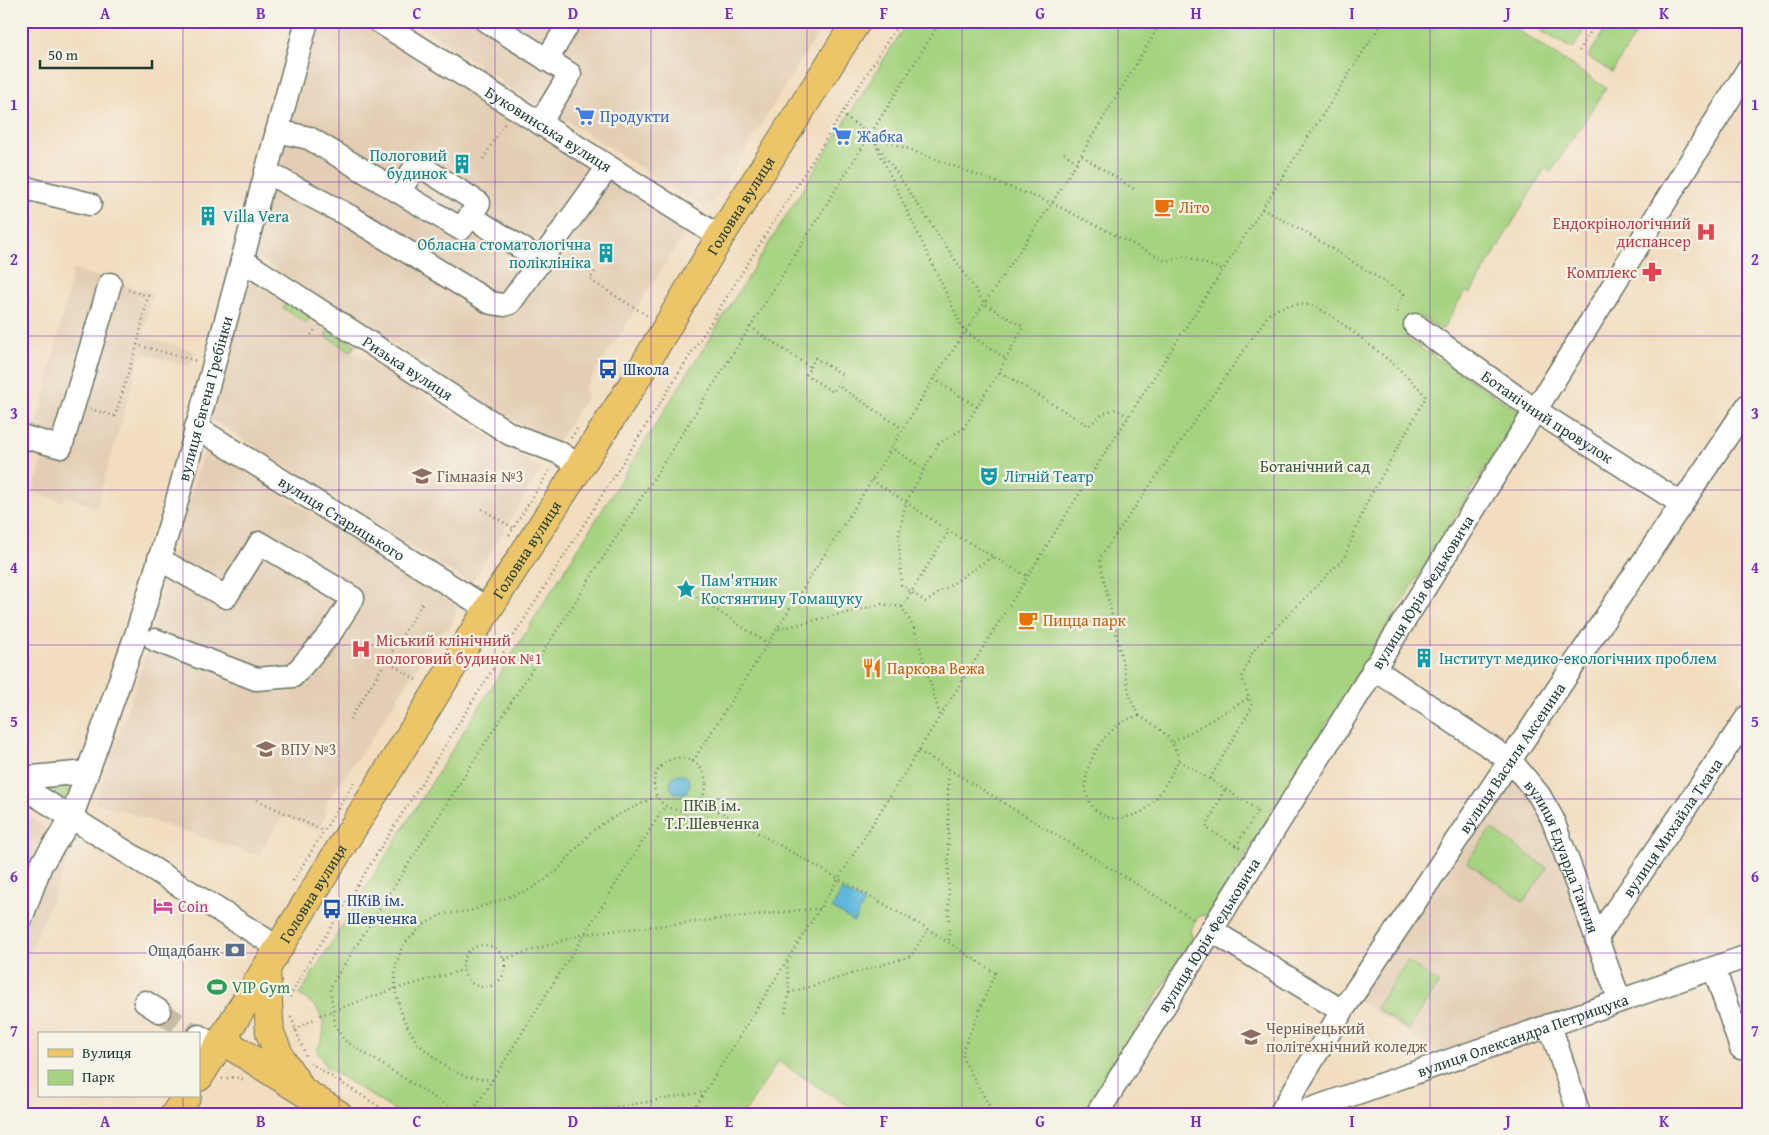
<svg xmlns="http://www.w3.org/2000/svg" width="1769" height="1135" viewBox="0 0 1769 1135" font-family="'Gentium Book Plus',serif">
  <style>
    .built { fill: #e3cdb4 }
    .green { fill: #a6d380; stroke: #62885a }
    .water { fill: #60b7dd; stroke: #407a88 }
    .lines { fill: none; stroke-linecap: round; stroke-linejoin: round }
    .minor-tunnel { stroke: #c8bda4; stroke-width: 22; stroke-dasharray: 22 11; stroke-linecap: butt }
    .minor-casing { stroke: #697565; stroke-width: 25 }
    .major-casing { stroke: #697565; stroke-width: 30 }
    .path { stroke: #697565; stroke-width: 2.5; stroke-dasharray: 1 4; stroke-linecap: butt }
    .minor { stroke: #fff; stroke-width: 22 }
    .major { stroke: #edc569; stroke-width: 28 }
    .grid { fill: none; stroke: #7b2cbf; stroke-width: 1; stroke-opacity: 0.55 }
    .labels { text-anchor: middle; dominant-baseline: central; stroke-width: 4.5; stroke-linejoin: round; paint-order: stroke }
    .shop-label { font-size: 16px; fill: #366cbe; stroke: #f7f3e8; text-anchor: start }
    .street-label { font-size: 16px; fill: #1f3d34; stroke: #f7f3e8 }
    .culture-label { font-size: 16px; fill: #0d838f; stroke: #f7f3e8; text-anchor: start }
    .food-label { font-size: 16px; fill: #c56008; stroke: #f7f3e8; text-anchor: start }
    .health-label { font-size: 16px; fill: #be3a42; stroke: #f7f3e8; text-anchor: end }
    .transit-label { font-size: 16px; fill: #164399; stroke: #f7f3e8; text-anchor: start }
    .park-label { font-size: 16px; fill: #3a5b43; stroke: #f7f3e8 }
    .education-label { font-size: 16px; fill: #785e54; stroke: #f7f3e8; text-anchor: start }
    .hotel-label { font-size: 16px; fill: #b23c85; stroke: #f7f3e8; text-anchor: start }
    .service-label { font-size: 16px; fill: #4e5e75; stroke: #f7f3e8; text-anchor: end }
    .leisure-label { font-size: 16px; fill: #27864d; stroke: #f7f3e8; text-anchor: start }
    .neatline { fill: none; stroke: #7b2cbf; stroke-width: 2 }
    .grid-label { font-size: 16px; text-anchor: middle; font-weight: bold; fill: #7b2cbf }
  </style>
  <rect width="100%" height="100%" fill="#f7f3e8"/>
  <filter id="ink" filterUnits="userSpaceOnUse"><feTurbulence type="fractalNoise" baseFrequency=".02" numOctaves="2"/><feDisplacementMap in="SourceGraphic" scale="10" xChannelSelector="R" yChannelSelector="G"/><feConvolveMatrix kernelMatrix="1 2 1 2 8 2 1 2 1" color-interpolation-filters="sRGB"/></filter>
  <filter id="wash" filterUnits="userSpaceOnUse"><feTurbulence type="fractalNoise" baseFrequency=".0096" numOctaves="4" result="noise"/><feDisplacementMap in="SourceGraphic" scale="20" xChannelSelector="R" yChannelSelector="G"/><feGaussianBlur stdDeviation="1.12" result="paint"/><feColorMatrix in="noise" values="0 0 0 0 0 0 0 0 0 0 0 0 0 0 0 0 0 1.4 0 .05"/><feComposite in="paint" operator="in"/></filter>
  <g filter="url(#wash)">
    <rect width="100%" height="100%" fill="#f2ddc0"/>
    <g class="built">
      <polygon points="320,21 356,21 688,229 584,389 587,396 555,447 250,253 279,170"/>
      <polygon points="413,21 826,21 711,205 701,205 666,184 555,113 501,84 503,81 489,72 486,75 476,69 478,64 464,56 462,59 445,48 447,44"/>
      <polygon points="73,270 153,293 143,336 194,351 190,366 145,354 140,357 96,508 65,496 64,502 33,492 44,457 21,451 21,421 38,424"/>
      <polygon points="248,282 262,286 357,345 353,351 541,469 471,584 211,419"/>
      <polygon points="205,446 456,605 453,622 449,628 441,631 371,739 327,801 325,816 318,831 284,816 264,845 260,856 95,802 140,673"/>
      <polygon points="1511,762 1539,795 1619,1002 1451,1061 1353,997"/>
      <polygon points="21,812 74,845 21,976"/>
    </g>
    <g class="green">
      <path d="M908 21H1504L1606 88 1551 172 1545 168 1470 294 1465 291 1442 330 1420 317 1407 339 1520 412 1208 915 1199 916 1190 931 1193 938 1083 1114H861L778 1061 744 1114H400L326 1067 317 1050C331 1026 322 1007 299 995Z"/>
      <polygon points="1547,21 1589,21 1573,49 1541,31"/>
      <polygon points="1610,21 1644,21 1612,72 1588,57"/>
      <polygon points="287,302 310,317 306,323 283,308"/>
      <polygon points="329,329 355,345 351,351 325,336"/>
      <polygon points="73,783 68,802 36,784"/>
      <polygon points="1491,829 1547,868 1524,902 1467,862"/>
      <polygon points="1407,961 1439,983 1408,1030 1376,1008"/>
    </g>
    <g class="water">
      <circle cx="680" cy="784" r="10"/>
      <polygon points="842,890 864,903 854,922 832,908"/>
    </g>
  </g>
  <g filter="url(#ink)">
    <g class="lines">
      <polyline class="minor-tunnel" points="159,1011 194,1034"/>
      <defs>
        <g id="minor">
          <path id="s1" d="M378 21 720 237"/>
          <polyline points="486,21 570,74 540,123"/>
          <polyline points="547,60 570,21"/>
          <polyline points="277,131 309,138 461,229 479,203 417,164 399,192"/>
          <polyline points="266,172 351,217 491,303 504,305 510,303 608,167"/>
          <polyline points="21,187 90,204"/>
          <polyline points="470,216 541,260"/>
          <path id="s2" d="M242 260 510 434 560 453 579 466"/>
          <path id="s3" d="M1415 325 1535 410 1682 504"/>
          <path id="s4" d="M196 427 488 609"/>
          <polyline points="21,436 61,447 110,284"/>
          <polyline points="155,640 256,679 293,676 330,634 353,598 260,543 226,597 159,559"/>
          <path id="s5" d="M1373 668 1511 761 1539 795 1552 818 1620 1001"/>
          <polyline points="21,778 87,772"/>
          <polyline points="21,786 279,948"/>
          <path id="s6" d="M21 919 41 865 71 819 137 632 175 508 307 21"/>
          <polyline points="1211,930 1342,1011"/>
          <path id="s7" d="M1596 939 1748 716"/>
          <polyline points="1714,968 1741,1048"/>
          <polyline points="145,1002 159,1011"/>
          <polyline points="1550,1025 1579,1114"/>
          <polyline points="199,1036 217,1048"/>
          <path id="s8" d="M1097 1114 1748 69"/>
          <path id="s9" d="M1280 1114 1342 1011 1748 405"/>
          <path id="s10" d="M1297 1114 1748 956"/>
        </g>
        <g id="major">
          <polyline points="266,970 270,1033 281,1059 298,1084"/>
          <polyline points="222,1040 338,1114"/>
          <path id="s11" d="M199 1077 488 609 633 384 720 237 857 21"/>
          <polyline points="175,1114 187,1096"/>
        </g>
      </defs>
      <use href="#minor" class="minor-casing"/>
      <use href="#major" class="major-casing"/>
      <g class="path">
        <polyline points="1536,25 1538,21"/>
        <polyline points="1579,51 1597,21"/>
        <polyline points="841,114 871,135 1052,203 1166,261 1185,256 1222,270"/>
        <polyline points="871,135 985,304 1023,327 999,372 963,429 939,443 906,502 899,534 901,585 926,602 993,556"/>
        <polyline points="875,143 964,331 1005,358"/>
        <polyline points="1064,153 1077,162"/>
        <polyline points="1082,156 1134,189"/>
        <polyline points="483,159 505,123"/>
        <polyline points="1262,209 1302,230 1404,294 1396,310 1400,314"/>
        <polyline points="595,272 590,280 648,316"/>
        <polyline points="128,290 148,296 137,345 197,361"/>
        <polyline points="750,327 810,367 806,375 833,392 837,385 902,428"/>
        <polyline points="311,335 316,328"/>
        <polyline points="810,367 815,358 843,375 837,385"/>
        <polyline points="1000,372 1089,426 1104,413 1116,409 1128,416"/>
        <polyline points="934,379 977,407"/>
        <polyline points="90,409 115,416 137,345"/>
        <polyline points="571,438 577,429"/>
        <polyline points="890,447 924,469"/>
        <polyline points="872,480 949,531 1027,576"/>
        <polyline points="482,509 513,528"/>
        <polyline points="509,535 551,468"/>
        <polyline points="697,597 768,644"/>
        <polyline points="902,607 949,531"/>
        <polyline points="779,629 882,604 902,607 914,628 940,716"/>
        <polyline points="386,660 418,681"/>
        <path d="M1139 716 1131 700 1100 562 1101 556 1269 314C1282 305 1297 302 1313 306 1332 312 1415 379 1426 397L1367 502 1344 558 1253 651 1242 677 1252 707 1209 780"/>
        <path d="M1139 716C1158 726 1174 738 1179 760 1170 776 1161 795 1147 808 1141 814 1130 816 1122 818 1113 820 1104 817 1097 811 1066 784 1105 720 1139 716Z"/>
        <polyline points="350,719 423,602"/>
        <polyline points="1173,742 1249,698"/>
        <polyline points="919,751 1195,920"/>
        <circle cx="680" cy="784" r="26"/>
        <polyline points="1179,760 1258,810 1236,846"/>
        <polyline points="693,761 872,480 934,378 1052,203 1162,21"/>
        <polyline points="948,769 949,942"/>
        <polyline points="1224,790 1206,828 1242,849"/>
        <polyline points="257,800 324,831"/>
        <polyline points="701,801 928,929 995,973 963,1050 963,1059 994,1114"/>
        <polyline points="293,881 356,779"/>
        <circle cx="484" cy="966" r="21"/>
        <polyline points="504,959 584,934 820,908"/>
        <polyline points="789,993 911,956 928,929"/>
        <polyline points="290,997 304,970 900,21"/>
        <polyline points="785,1013 789,993 787,960"/>
        <polyline points="320,1015 395,989 463,970"/>
        <polyline points="291,1017 306,1056"/>
        <polyline points="295,1030 314,1019"/>
        <polyline points="310,1063 391,1114"/>
        <polyline points="222,1079 234,1077 243,1079"/>
        <polyline points="492,1080 467,1077 447,1068 417,1043 402,1016 395,989 395,969 402,946 423,925 443,914 470,911 531,889 556,872 590,833 608,820 657,796"/>
        <polyline points="150,1114 155,1106"/>
        <polyline points="460,1114 344,1040 335,1025 330,987 750,327 941,21"/>
        <polyline points="471,1114 665,806"/>
        <polyline points="577,1114 705,1092"/>
        <polyline points="691,1114 1096,467 1383,21"/>
      </g>
      <use href="#minor" class="minor"/>
      <use href="#major" class="major"/>
    </g>
  </g>
  <path class="grid" d="M183 21V1034M339 21V1114M495 21V1114M651 21V1114M807 21V1114M962 21V1114M1118 21V1114M1274 21V1114M1430 21V1114M1586 21V1114M21 182H1748M21 336H1748M21 490H1748M21 645H1748M21 799H1748M21 953H1748M183 1096V1114"/>
  <defs>
    <symbol id="supermarket-bare" viewBox="-9 -9 18 18"><path d="M-6-5.5h2.5l.6 2H6L4.5 2H-2.5L-4.4-4H-6ZM-1.5 3.2a1.3 1.3 0 1 0 .1 0ZM3 3.2a1.3 1.3 0 1 0 .1 0Z" fill="#3f7fe0" stroke="#f7f3e8" stroke-width="2.5" paint-order="stroke"/></symbol>
    <symbol id="building-bare" viewBox="-9 -9 18 18"><path d="M-4-6H4V6H1V3H-1V6H-4ZM-2.5-4.3h1.7v1.8h-1.7ZM.8-4.3h1.7v1.8H.8ZM-2.5-1h1.7V.8h-1.7ZM.8-1h1.7V.8H.8Z" fill="#0f9aa8" stroke="#f7f3e8" stroke-width="2.5" paint-order="stroke"/></symbol>
    <symbol id="cafe-bare" viewBox="-9 -9 18 18"><path d="M-5.5-4.5H6V0H3Q3 3.5 0 3.5H-2.5Q-5.5 3.5-5.5 0ZM3-3.2v2h1.7v-2ZM-6 4.5H4V6H-6Z" fill="#e8710a" stroke="#f7f3e8" stroke-width="2.5" paint-order="stroke"/></symbol>
    <symbol id="hospital-bare" viewBox="-9 -9 18 18"><path d="M-5-5h3v3.5h4V-5h3V5h-3V1.5h-4V5h-3Z" fill="#e0444e" stroke="#f7f3e8" stroke-width="2.5" paint-order="stroke"/></symbol>
    <symbol id="pharmacy-bare" viewBox="-9 -9 18 18"><path d="M-2-6h4v4h4v4h-4v4h-4v-4h-4v-4h4Z" fill="#e0444e" stroke="#f7f3e8" stroke-width="2.5" paint-order="stroke"/></symbol>
    <symbol id="bus-bare" viewBox="-9 -9 18 18"><path d="M-5-6H5V4H4V6H2V4H-2V6H-4V4H-5ZM-3.5-4V0h7V-4ZM-3.5 1.2v1.5H-2V1.2ZM2 1.2v1.5H3.5V1.2Z" fill="#1a4fb4" stroke="#f7f3e8" stroke-width="2.5" paint-order="stroke"/></symbol>
    <symbol id="school-bare" viewBox="-9 -9 18 18"><path d="M0-5L7-2L0 1L-7-2ZM-4 1L0 2.5L4 1V4Q0 6-4 4Z" fill="#8d6e63" stroke="#f7f3e8" stroke-width="2.5" paint-order="stroke"/></symbol>
    <symbol id="theatre-bare" viewBox="-9 -9 18 18"><path d="M-5-5.5Q0-4 5-5.5V0Q5 5 0 6Q-5 5-5 0ZM-3.3-2.5H-1v1.5H-3.3ZM1-2.5H3.3v1.5H1ZM-2.8 1Q0 5.5 2.8 1Z" fill="#0f9aa8" stroke="#f7f3e8" stroke-width="2.5" paint-order="stroke"/></symbol>
    <symbol id="sight-bare" viewBox="-9 -9 18 18"><path d="M0-6L1.8-2.2L6-1.7L2.9 1.2L3.7 5.4L0 3.3L-3.7 5.4L-2.9 1.2L-6-1.7L-1.8-2.2Z" fill="#0f9aa8" stroke="#f7f3e8" stroke-width="2.5" paint-order="stroke"/></symbol>
    <symbol id="restaurant-bare" viewBox="-9 -9 18 18"><path d="M-5-6h1v4h1v-4h1v4h1v-4h1v5L-1.5 .5V6h-2V.5L-5-1ZM5-6V6H3V1.5H1.5Q1.5-4 5-6Z" fill="#e8710a" stroke="#f7f3e8" stroke-width="2.5" paint-order="stroke"/></symbol>
    <symbol id="university-bare" viewBox="-9 -9 18 18"><path d="M0-5L7-2L0 1L-7-2ZM-4 1L0 2.5L4 1V4Q0 6-4 4Z" fill="#8d6e63" stroke="#f7f3e8" stroke-width="2.5" paint-order="stroke"/></symbol>
    <symbol id="hotel-bare" viewBox="-9 -9 18 18"><path d="M-6-4.5h1.5V1H6V5H4.5V3h-9V5H-6ZM-4 0a1.8 1.8 0 1 1 3.6 0ZM.5 0V-2.5h3Q6-2.5 6 0Z" fill="#d1479c" stroke="#f7f3e8" stroke-width="2.5" paint-order="stroke"/></symbol>
    <symbol id="bank-bare" viewBox="-9 -9 18 18"><path d="M-6-4H6V4H-6ZM0-2.3a2.3 2.3 0 1 0 0 4.6a2.3 2.3 0 1 0 0-4.6Z" fill="#5c6f8a" stroke="#f7f3e8" stroke-width="2.5" paint-order="stroke"/></symbol>
    <symbol id="stadium-bare" viewBox="-9 -9 18 18"><path d="M0-5a6.5 5 0 1 0 0 10a6.5 5 0 1 0 0-10ZM-3.5-1.8h7v3.6h-7Z" fill="#2e9e5b" stroke="#f7f3e8" stroke-width="2.5" paint-order="stroke"/></symbol>
  </defs>
  <g fill-rule="evenodd">
    <use href="#supermarket-bare" x="571" y="102" width="28" height="28"/>
    <use href="#supermarket-bare" x="828" y="122" width="28" height="28"/>
    <use href="#building-bare" x="448" y="150" width="28" height="28"/>
    <use href="#cafe-bare" x="1150" y="193" width="28" height="28"/>
    <use href="#building-bare" x="194" y="202" width="28" height="28"/>
    <use href="#hospital-bare" x="1692" y="218" width="28" height="28"/>
    <use href="#building-bare" x="592" y="239" width="28" height="28"/>
    <use href="#pharmacy-bare" x="1638" y="258" width="28" height="28"/>
    <use href="#bus-bare" x="594" y="355" width="28" height="28"/>
    <use href="#school-bare" x="408" y="462" width="28" height="28"/>
    <use href="#theatre-bare" x="975" y="462" width="28" height="28"/>
    <use href="#sight-bare" x="672" y="575" width="28" height="28"/>
    <use href="#cafe-bare" x="1014" y="606" width="28" height="28"/>
    <use href="#hospital-bare" x="347" y="635" width="28" height="28"/>
    <use href="#building-bare" x="1410" y="644" width="28" height="28"/>
    <use href="#restaurant-bare" x="858" y="654" width="28" height="28"/>
    <use href="#university-bare" x="252" y="735" width="28" height="28"/>
    <use href="#hotel-bare" x="149" y="892" width="28" height="28"/>
    <use href="#bus-bare" x="318" y="895" width="28" height="28"/>
    <use href="#bank-bare" x="221" y="936" width="28" height="28"/>
    <use href="#stadium-bare" x="203" y="973" width="28" height="28"/>
    <use href="#university-bare" x="1237" y="1023" width="28" height="28"/>
  </g>
  <g class="labels">
    <g class="shop-label">
      <text x="600" y="116">Продукти</text>
      <text x="857" y="136">Жабка</text>
    </g>
    <g class="street-label">
      <text stroke="none"><textPath href="#s1" startOffset="202">Буковинська вулиця</textPath></text>
      <text stroke="none"><textPath href="#s11" startOffset="1026">Головна вулиця</textPath></text>
      <text stroke="none"><textPath href="#s2" startOffset="198">Ризька вулиця</textPath></text>
      <text stroke="none"><textPath href="#s6" startOffset="554">вулиця Євгена Гребінки</textPath></text>
      <text stroke="none"><textPath href="#s3" startOffset="161">Ботанічний провулок</textPath></text>
      <text stroke="none"><textPath href="#s4" startOffset="172">вулиця Старицького</textPath></text>
      <text stroke="none"><textPath href="#s11" startOffset="621">Головна вулиця</textPath></text>
      <text stroke="none"><textPath href="#s8" startOffset="615">вулиця Юрія Федьковича</textPath></text>
      <text stroke="none"><textPath href="#s9" startOffset="425">вулиця Василя Аксенина</textPath></text>
      <text stroke="none"><textPath href="#s7" startOffset="135">вулиця Михайла Ткача</textPath></text>
      <text stroke="none"><textPath href="#s5" startOffset="276">вулиця Едуарда Тангля</textPath></text>
      <text stroke="none"><textPath href="#s11" startOffset="216">Головна вулиця</textPath></text>
      <text stroke="none"><textPath href="#s8" startOffset="211">вулиця Юрія Федьковича</textPath></text>
      <text stroke="none"><textPath href="#s10" startOffset="239">вулиця Олександра Петрищука</textPath></text>
    </g>
    <g class="culture-label">
      <text x="447" y="155" text-anchor="end">Пологовий<tspan x="447" dy="18">будинок</tspan></text>
      <text x="223" y="216">Villa Vera</text>
      <text x="591" y="244" text-anchor="end">Обласна стоматологічна<tspan x="591" dy="18">поліклініка</tspan></text>
      <text x="1004" y="476">Літній Театр</text>
      <text x="701" y="580">Пам'ятник<tspan x="701" dy="18">Костянтину Томащуку</tspan></text>
      <text x="1439" y="658">Інститут медико-екологічних проблем</text>
    </g>
    <g class="food-label">
      <text x="1179" y="207">Літо</text>
      <text x="1043" y="620">Пицца парк</text>
      <text x="887" y="668">Паркова Вежа</text>
    </g>
    <g class="health-label">
      <text x="1691" y="223">Ендокрінологічний<tspan x="1691" dy="18">диспансер</tspan></text>
      <text x="1637" y="272">Комплекс</text>
      <text x="376" y="640" text-anchor="start">Міський клінічний<tspan x="376" dy="18">пологовий будинок №1</tspan></text>
    </g>
    <g class="transit-label">
      <text x="623" y="369">Школа</text>
      <text x="347" y="900">ПКіВ ім.<tspan x="347" dy="18">Шевченка</tspan></text>
    </g>
    <g class="park-label">
      <text x="1315" y="466">Ботанічний сад</text>
      <text x="712" y="805">ПКіВ ім.<tspan x="712" dy="18">Т.Г.Шевченка</tspan></text>
    </g>
    <g class="education-label">
      <text x="437" y="476">Гімназія №3</text>
      <text x="281" y="749">ВПУ №3</text>
      <text x="1266" y="1028">Чернівецький<tspan x="1266" dy="18">політехнічний коледж</tspan></text>
    </g>
    <g class="hotel-label">
      <text x="178" y="906">Coin</text>
    </g>
    <g class="service-label">
      <text x="220" y="950">Ощадбанк</text>
    </g>
    <g class="leisure-label">
      <text x="232" y="987">VIP Gym</text>
    </g>
  </g>
  <rect width="1769" height="1135" fill="none" stroke="#f7f3e8" stroke-width="55"/>
  <rect x="38" y="1032" width="162" height="65" fill="#f7f3e8" stroke="#a1aaa0"/>
  <rect x="48" y="1049" width="25" height="8" fill="#edc569" stroke="#a1aaa0"/>
  <text x="82" y="1058" font-size="15" fill="#1f3d34">Вулиця</text>
  <rect x="48" y="1070" width="25" height="15" fill="#a6d380" stroke="#a1aaa0"/>
  <text x="82" y="1082" font-size="15" fill="#1f3d34">Парк</text>
  <path d="M40 60v8h112v-8" fill="none" stroke="#1f3d34" stroke-width="2.5"/>
  <text x="48" y="60" font-size="15" fill="#1f3d34" stroke="#f7f3e8" stroke-width="4" paint-order="stroke">50 m</text>
  <rect x="28" y="28" width="1714" height="1080" class="neatline"/>
  <g class="grid-label">
    <text x="105" y="19">A</text>
    <text x="261" y="19">B</text>
    <text x="417" y="19">C</text>
    <text x="573" y="19">D</text>
    <text x="729" y="19">E</text>
    <text x="884" y="19">F</text>
    <text x="1040" y="19">G</text>
    <text x="1196" y="19">H</text>
    <text x="1352" y="19">I</text>
    <text x="1508" y="19">J</text>
    <text x="1664" y="19">K</text>
    <text x="14" y="110">1</text>
    <text x="1755" y="110">1</text>
    <text x="14" y="265">2</text>
    <text x="1755" y="265">2</text>
    <text x="14" y="419">3</text>
    <text x="1755" y="419">3</text>
    <text x="14" y="573">4</text>
    <text x="1755" y="573">4</text>
    <text x="14" y="727">5</text>
    <text x="1755" y="727">5</text>
    <text x="14" y="882">6</text>
    <text x="1755" y="882">6</text>
    <text x="14" y="1036">7</text>
    <text x="1755" y="1036">7</text>
    <text x="105" y="1127">A</text>
    <text x="261" y="1127">B</text>
    <text x="417" y="1127">C</text>
    <text x="573" y="1127">D</text>
    <text x="729" y="1127">E</text>
    <text x="884" y="1127">F</text>
    <text x="1040" y="1127">G</text>
    <text x="1196" y="1127">H</text>
    <text x="1352" y="1127">I</text>
    <text x="1508" y="1127">J</text>
    <text x="1664" y="1127">K</text>
  </g>
</svg>
